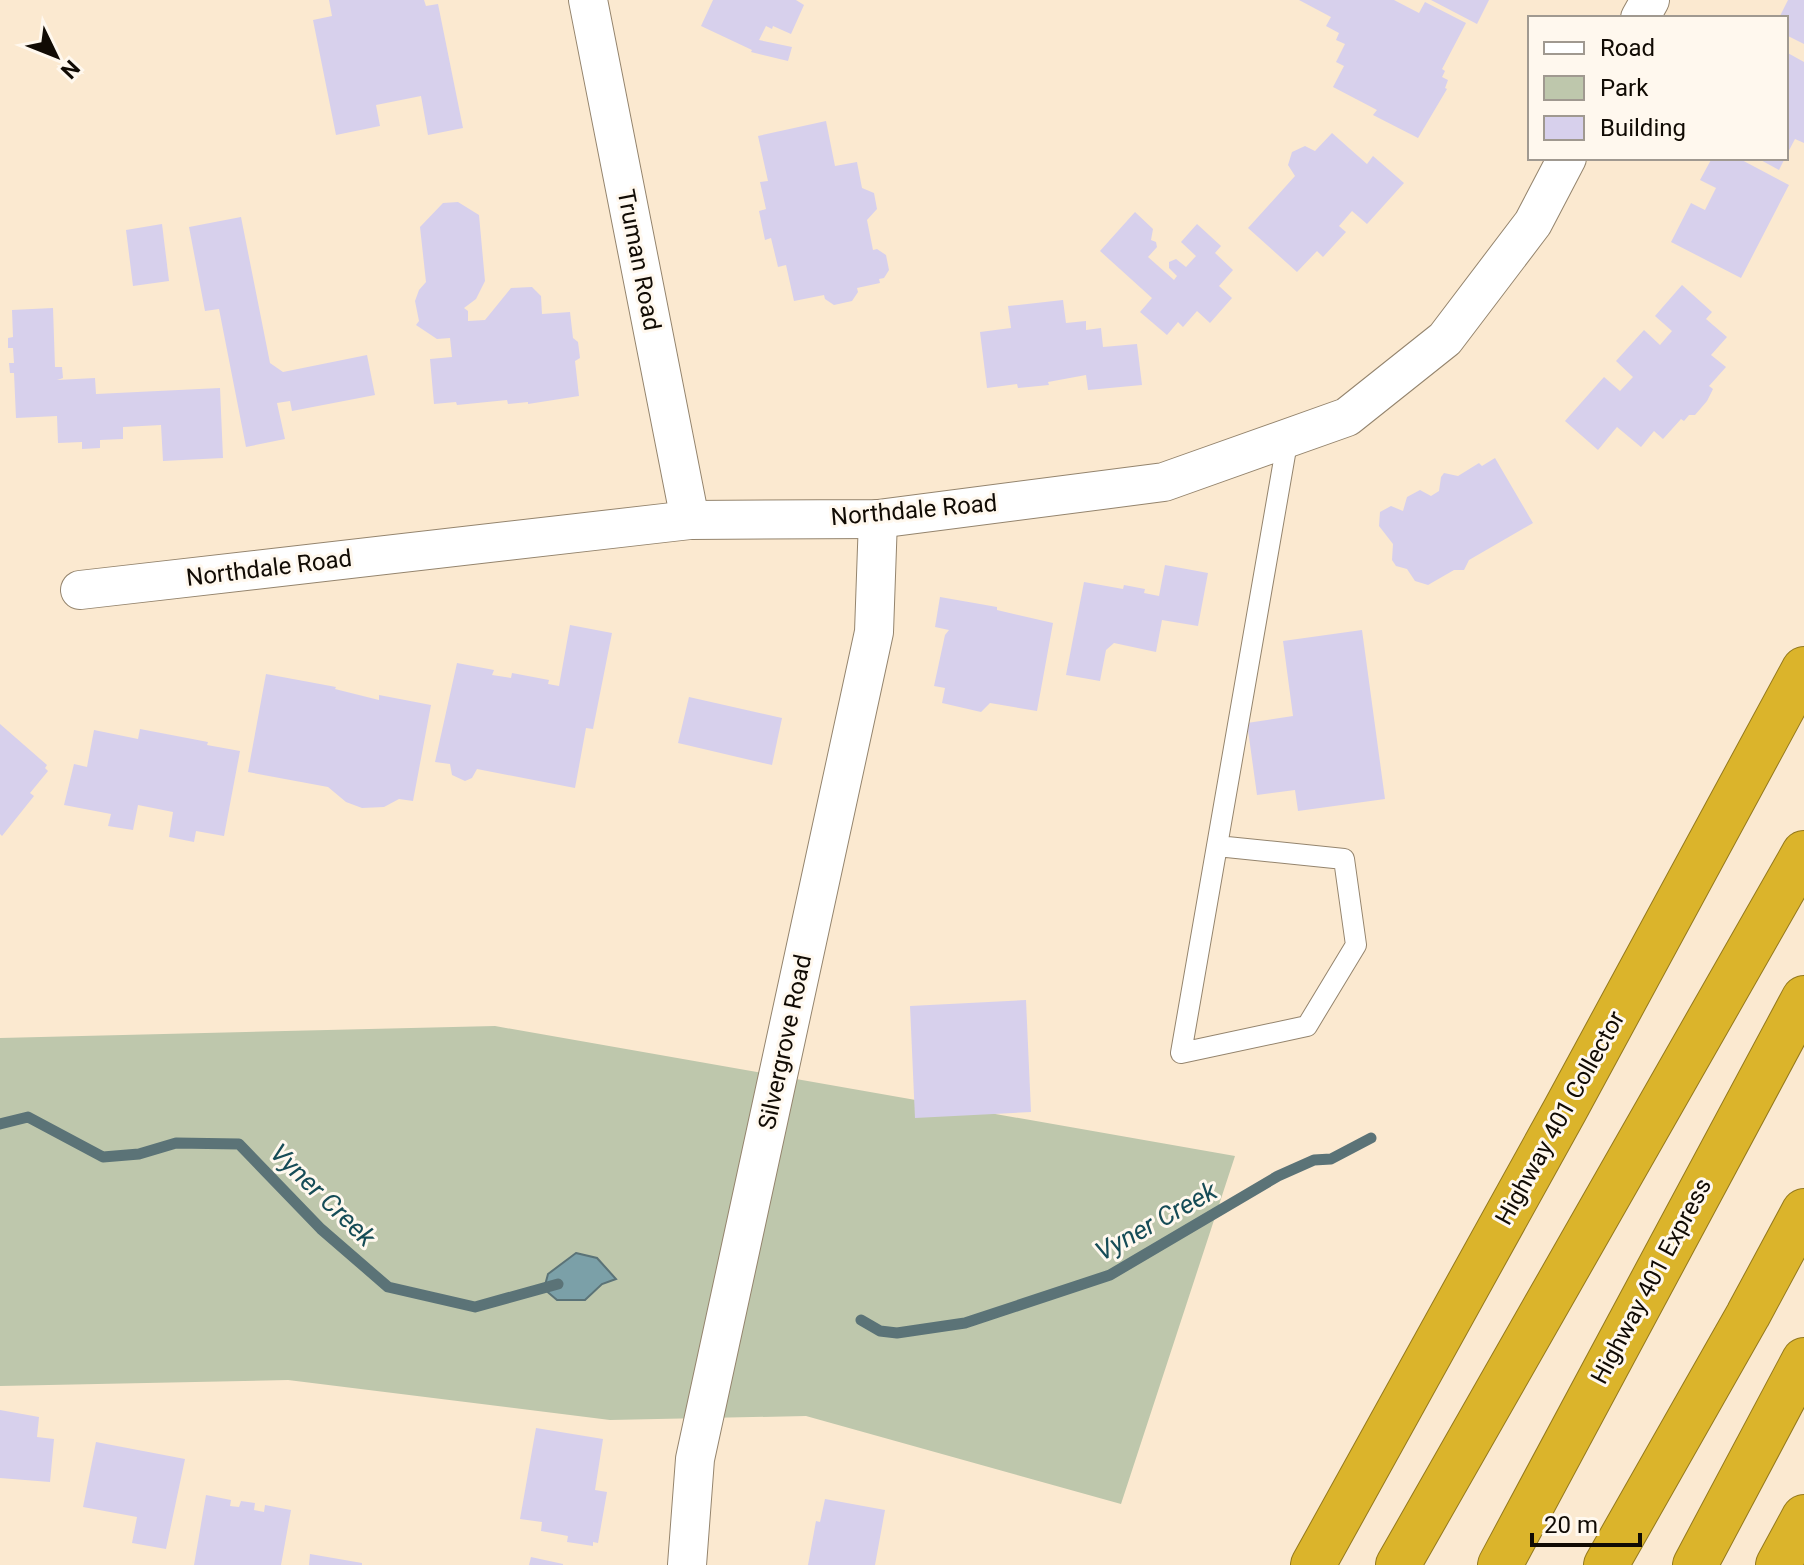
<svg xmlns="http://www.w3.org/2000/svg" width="1804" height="1565" font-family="Roboto,sans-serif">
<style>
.green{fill:#bec7ac}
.water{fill:#7ba0a8;stroke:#5b7377;stroke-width:2}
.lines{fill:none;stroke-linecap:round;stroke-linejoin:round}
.stream{stroke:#5b7377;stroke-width:11}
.building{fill:#d7d0ec}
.lane-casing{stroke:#94846d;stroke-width:22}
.street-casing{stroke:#94846d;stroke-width:40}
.highway-casing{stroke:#94791d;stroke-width:46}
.lane{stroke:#fff;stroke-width:20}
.street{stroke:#fff;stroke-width:38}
.highway{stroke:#dbb42b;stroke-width:44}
.labels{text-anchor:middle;stroke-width:6;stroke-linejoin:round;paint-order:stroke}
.street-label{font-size:24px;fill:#110b04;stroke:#fff8ee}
.water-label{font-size:26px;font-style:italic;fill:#164c57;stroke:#fff8ee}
</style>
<rect width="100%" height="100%" fill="#fbe9d0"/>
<path class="green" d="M495,1026L1235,1156L1121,1504L806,1416L610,1420L288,1380L0,1386V1038Z"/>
<path class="water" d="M576,1253L597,1258L616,1279L602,1284L585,1300H557L544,1289L548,1274Z"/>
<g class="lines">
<g class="stream">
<path d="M0,1124L28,1117L103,1157L139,1154L176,1143L239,1144L321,1229L388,1287L475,1307L558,1284"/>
<path d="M861,1320L880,1331L897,1333L965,1323L1110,1275L1278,1176L1314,1160L1331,1159L1371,1138"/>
</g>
</g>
<g class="building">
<path d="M329,0H424L426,6L438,4L463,128L428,135L421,96L376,105L380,126L336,135L313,20L332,16Z"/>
<path d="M713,0H796L804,5L791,34L773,26L772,29L766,26L759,40L792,47L788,61L751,52L752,50L701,26Z"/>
<path d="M1299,0H1394L1419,13L1425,2L1466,23L1442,69L1445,71L1442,77L1448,80L1445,88L1447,89L1418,138L1373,115L1377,110L1333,87L1344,66L1336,62L1345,44L1336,40L1339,33L1326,26L1331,17Z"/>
<path d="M1431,0H1489L1477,24Z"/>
<path d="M1788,0H1804V44L1786,35V18H1779Z"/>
<path d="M1786,52L1804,62V143L1795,139L1786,156Z"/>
<path d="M826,121L835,166L857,162L862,188L874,193L877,209L867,220L873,250L877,249L886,255L889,270L884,278L879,279L880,283L857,288L858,292L852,301L834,305L825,299L824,295L794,301L786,265L778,267L771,238L765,240L759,211L766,209L760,182L768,181L758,136Z"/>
<path d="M1332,133L1367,164L1373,156L1404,183L1367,224L1352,211L1339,226L1346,232L1323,257L1317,251L1297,272L1248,228L1295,176L1288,165L1292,152L1305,146L1315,151Z"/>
<path d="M1712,158H1738L1789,185L1741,278L1671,242L1691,203L1705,210L1716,188L1700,180Z"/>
<path d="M1757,158H1785L1779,170Z"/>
<path d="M458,202L479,215L485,281L476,299L464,308L468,311V321L485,320L511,288L532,287L541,296L542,314L570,312L573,338L578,342L580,358L575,361L579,396L528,404V402L508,404L507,400L457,405L456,402L434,404L430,359L452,357L450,338L437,339L416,325L419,321L415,301L419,290L426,282L420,227L443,203Z"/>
<path d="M1135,212L1153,229L1151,240L1156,242L1157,247L1148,257L1174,280L1177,276L1169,268V262L1176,259L1186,267L1196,256L1181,242L1197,224L1221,246L1215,253L1233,270L1219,286L1232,298L1210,323L1197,311L1183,327L1178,322L1167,335L1140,312L1152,298L1100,251Z"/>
<path d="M241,217L270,363L283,372L367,355L375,395L292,411L290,401L277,403L285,439L246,447L219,309L205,311L189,227Z"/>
<path d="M162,224L169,281L133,286L126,230Z"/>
<path d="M1682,285L1712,312L1706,319L1727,337L1711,355L1726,367L1709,386L1713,389L1707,401L1695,415H1689L1684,421L1681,419L1663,439L1654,431L1641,447L1617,427L1598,450L1565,421L1604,377L1620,391L1633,377L1616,361L1644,330L1660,345L1672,331L1655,316Z"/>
<path d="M1063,300L1066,323L1086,321V330L1101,328L1103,347L1137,344L1142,385L1088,390L1086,375L1048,382L1049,385L1018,388L1017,384L987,388L980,332L1011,328L1008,306Z"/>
<path d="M53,308L55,367H62L63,378L57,380L95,378L96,394L220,388L223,458L163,461L161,425L123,427V439L100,440V448L82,449V442L58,443L57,416L16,418L14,373H10L9,363H14L13,348H8V338L13,337L12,310Z"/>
<path d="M1495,458L1533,523L1469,560L1464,570H1454L1428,585L1415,581L1407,569L1396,566L1392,560L1393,544L1379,526L1380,512L1391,506L1403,511L1407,497L1420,490L1431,496L1439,491L1441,477L1444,473L1458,476L1479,463L1482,466Z"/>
<path d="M1165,565L1208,573L1198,626L1162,620L1156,652L1114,643L1106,650L1100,681L1066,675L1084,582L1123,589L1124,585L1145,589L1144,593L1159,596Z"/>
<path d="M940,597L997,607V610L1053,623L1037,711L990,703L981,712L942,703L945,688L934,686L945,635L949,630L935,627Z"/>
<path d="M570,625L612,633L593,729L586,728L575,788L477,769L472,778L465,781L452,775L450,764L435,762L457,663L494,670L492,675L511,678L512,673L549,680L548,684L559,686Z"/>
<path d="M1362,630L1385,799L1298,811L1295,790L1257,795L1247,723L1293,716L1283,641Z"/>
<path d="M266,674L336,687L335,689L379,700V695L431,705L413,801L399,799L384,807L362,808L346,802L328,787L248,772Z"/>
<path d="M689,697L782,718L772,765L678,743Z"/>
<path d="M0,724L47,765L45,768L48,771L30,793L34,796L2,836L0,834Z"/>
<path d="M140,729L208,742L207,745L240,751L224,836L196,831L194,842L169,837L173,812L138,805L133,830L108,826L111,814L64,805L74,764L87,767L94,730L138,739Z"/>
<path d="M1026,1000L1031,1112L915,1118L910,1006Z"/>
<path d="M0,1410L39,1417L37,1437L54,1439L50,1482L0,1478Z"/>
<path d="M536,1428L603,1439L595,1490L607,1492L598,1543L593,1542V1546L567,1542L568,1536L541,1531L542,1522L520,1519Z"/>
<path d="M96,1442L185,1459L166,1549L132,1543L137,1517L83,1507Z"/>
<path d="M206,1495L231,1500L230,1506L239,1507L241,1501L255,1503L254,1510L264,1512L265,1505L291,1510L281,1565H194Z"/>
<path d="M825,1499L885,1510L875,1565H808L816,1521L820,1522Z"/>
<path d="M310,1554L362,1563V1565H309Z"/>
<path d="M531,1557L563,1564V1565H529Z"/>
</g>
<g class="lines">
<defs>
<path id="lane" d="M1217,846L1344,859L1356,945L1307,1026L1181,1053L1288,437"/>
<g id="street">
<path d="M588,0L690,520"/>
<path d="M1640,18L1650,0"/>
<path d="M80,590L690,520L878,519L1164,482L1347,417L1445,339L1533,223L1567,158"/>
<path d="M687,1565L695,1459L874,632L878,519"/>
</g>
<g id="highway">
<path d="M1313,1565L1565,1110L1804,669"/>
<path d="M1398,1565L1804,853"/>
<path d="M1500,1565L1804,998"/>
<path d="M1606,1565L1748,1315L1804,1211"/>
<path d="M1695,1565L1804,1360"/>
<path d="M1778,1565L1804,1517"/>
</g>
</defs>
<use href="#lane" class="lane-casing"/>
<use href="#street" class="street-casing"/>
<use href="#highway" class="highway-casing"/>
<use href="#lane" class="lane"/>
<use href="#street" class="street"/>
<use href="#highway" class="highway"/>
</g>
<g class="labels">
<g class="street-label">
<text transform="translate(639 260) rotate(79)" y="8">Truman Road</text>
<text transform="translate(914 510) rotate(-5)" y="8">Northdale Road</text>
<text transform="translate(269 568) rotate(-7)" y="8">Northdale Road</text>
<text transform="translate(785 1042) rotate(-78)" y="8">Silvergrove Road</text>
<text transform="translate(1560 1118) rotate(-61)" y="8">Highway 401 Collector</text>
<text transform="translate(1651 1281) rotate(-62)" y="8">Highway 401 Express</text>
</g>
<g class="water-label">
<text transform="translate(323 1195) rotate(44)" y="9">Vyner Creek</text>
<text transform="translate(1156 1221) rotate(-29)" y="9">Vyner Creek</text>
</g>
</g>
<rect x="1528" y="16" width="260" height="144" fill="#fff8ee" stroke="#a09990" stroke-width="2"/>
<rect x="1544" y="42" width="40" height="12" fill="#ffffff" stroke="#a09990" stroke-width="2"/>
<text x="1600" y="56" font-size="24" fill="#110b04">Road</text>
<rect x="1544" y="76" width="40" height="24" fill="#bec7ac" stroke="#a09990" stroke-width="2"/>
<text x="1600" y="96" font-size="24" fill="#110b04">Park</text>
<rect x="1544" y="116" width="40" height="24" fill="#d7d0ec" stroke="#a09990" stroke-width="2"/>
<text x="1600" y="136" font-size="24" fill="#110b04">Building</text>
<g transform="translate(56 56) rotate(133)" stroke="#fff8ee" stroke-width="6" paint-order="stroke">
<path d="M0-6L14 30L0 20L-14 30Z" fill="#110b04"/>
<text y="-12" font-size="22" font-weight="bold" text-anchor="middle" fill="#110b04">N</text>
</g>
<path d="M1532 1533v12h108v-12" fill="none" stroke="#110b04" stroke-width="4"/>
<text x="1544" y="1533" font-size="24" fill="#110b04" stroke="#fff8ee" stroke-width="6" paint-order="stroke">20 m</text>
</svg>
